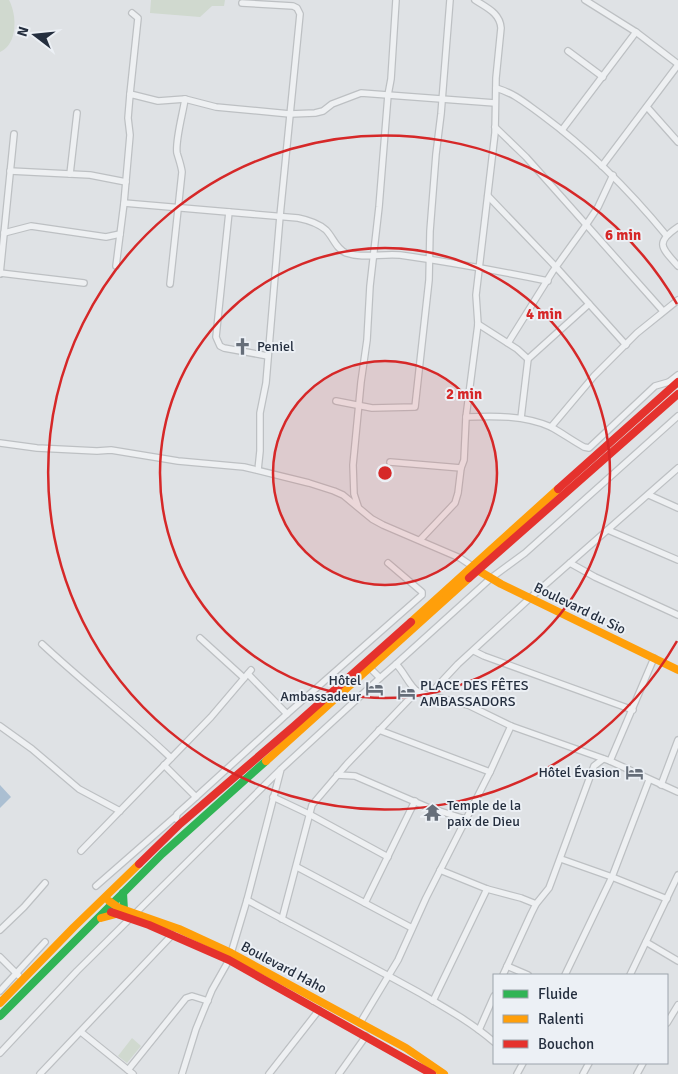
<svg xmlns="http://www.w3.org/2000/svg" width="678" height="1074" font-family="Signika,sans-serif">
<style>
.green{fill:#d0d9cf}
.water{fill:#abbfd2}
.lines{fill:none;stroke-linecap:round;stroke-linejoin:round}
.street-casing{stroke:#bdc0c3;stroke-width:8}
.street{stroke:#eef0f2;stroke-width:5.5}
.fast{stroke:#30b455;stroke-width:8}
.slow{stroke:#ff9f0a;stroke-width:8}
.jam{stroke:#e5322d;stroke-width:8}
.ring{fill:none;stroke:#d62828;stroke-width:2.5}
.labels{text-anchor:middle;stroke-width:4;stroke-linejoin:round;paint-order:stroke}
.poi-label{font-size:14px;fill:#252f3f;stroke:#ecf0f5;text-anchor:start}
.street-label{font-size:14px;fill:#252f3f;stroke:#ecf0f5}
.centre{fill:#d62828;stroke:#ecf0f5;stroke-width:2.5}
.ring-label{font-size:15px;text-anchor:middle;font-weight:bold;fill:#d62828;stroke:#ecf0f5;stroke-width:4;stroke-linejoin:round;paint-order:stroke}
</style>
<rect width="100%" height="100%" fill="#dfe2e5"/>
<g class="green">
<path d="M0,0H9C17,15 18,44 0,52Z"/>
<path d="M151,0H225L224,6H212L200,17L150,13Z"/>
<path d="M132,1038L141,1046L127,1063L118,1056Z"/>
</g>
<path class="water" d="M0,785L11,797L0,808Z"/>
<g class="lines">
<defs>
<g id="street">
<path d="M585,0L636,32L678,64"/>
<path d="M242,3L293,6L297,8L300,14L280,216L266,383L260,413V451L258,470"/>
<path d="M568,51L603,77"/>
<path d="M496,88C516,94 525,103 542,115C588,149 629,190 666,235"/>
<path d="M130,94L138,18L132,13"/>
<path d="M647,107L678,142"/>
<path d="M495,127L526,157L663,311"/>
<path d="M562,130L636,32"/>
<path d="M602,166L678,65"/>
<path d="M10,171L90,175L126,182"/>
<path d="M70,174L77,113"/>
<path d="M488,196L556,267L626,345"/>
<path d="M124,203L298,218C308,220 318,223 326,230C333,237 336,249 346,253C363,259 383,253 400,255C449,262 499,271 548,281"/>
<path d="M229,212L216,337L220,346L224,348L268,356"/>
<path d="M678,227C654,243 662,248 678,266"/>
<path d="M4,233L31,226L106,237L120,234"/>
<path d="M116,266L124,203L130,135L128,118L130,94L158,101L185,99L216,107L290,114L315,113L323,111L332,104L361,93L495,103"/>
<path d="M0,273L84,283"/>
<path d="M0,274L14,134"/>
<path d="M170,284L182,172C181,165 179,160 177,153C175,141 183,113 185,99"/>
<path d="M478,324L517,349L528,359"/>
<path d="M508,343L553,271L586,225L598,207L613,175"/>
<path d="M669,382L678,375"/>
<path d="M336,401L372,408L415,407L429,280L430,231L436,154L441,114L450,0"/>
<path d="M466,417C494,416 524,415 551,427C562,433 573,441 584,447L589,448L655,386L669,382L676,384"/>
<path d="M521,418L528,359L589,304"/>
<path d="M551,427L594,376L637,333L678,300"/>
<path d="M0,443L37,448L97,451L111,450L178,461L244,467L309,483L334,491L343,495L372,519L383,525L460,558L472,566"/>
<path d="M390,462L461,468"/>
<path d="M649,495L678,508"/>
<path d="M358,506L354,494L353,465L361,382L367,340L370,286L379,207L388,95L391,79L396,0"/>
<path d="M608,530L678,560"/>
<path d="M420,540L455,503L458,493L461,468L464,460L466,417L478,324L476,295L495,133L496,78L501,28C500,13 487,8 475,0"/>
<path d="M570,563L595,577L678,615"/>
<path d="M200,638L244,678"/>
<path d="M42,644C84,683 129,718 171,758"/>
<path d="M474,651L484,656L633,710"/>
<path d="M396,664L491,578L525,553L678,416"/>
<path d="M371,669L380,678L396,664C405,673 409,686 419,693L468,705L511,726L610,761L678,792"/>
<path d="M429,695L458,664L530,598L678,468"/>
<path d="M287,714L422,595V592L388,563"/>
<path d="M0,726L32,749L79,789L120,811"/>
<path d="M379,730L490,772"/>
<path d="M610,761L654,658"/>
<path d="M164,765L196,797L177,814L176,819"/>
<path d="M337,775L355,776L427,807L465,819"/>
<path d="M661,785L678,740"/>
<path d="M196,797L287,714L248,674"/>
<path d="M273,797L309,814L388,857"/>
<path d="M81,851L211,717L251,670"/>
<path d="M561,859L612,877L649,780"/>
<path d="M297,867L412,928"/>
<path d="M440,870L487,889L521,898L536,904"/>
<path d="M96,886L176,816"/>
<path d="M247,900C304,931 362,961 418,992C444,1007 471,1022 494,1042"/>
<path d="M365,903L415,801"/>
<path d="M282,919L312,805L347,764L417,691"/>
<path d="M0,930L24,907L45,883"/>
<path d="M646,942L678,961"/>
<path d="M0,957L19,976"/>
<path d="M507,966L528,975"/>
<path d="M503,975L531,914L536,904L549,888L552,880L591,774L594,766L603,759"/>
<path d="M565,975L612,877L667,899"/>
<path d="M630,975L678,875"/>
<path d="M0,991L45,942"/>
<path d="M433,1001L487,889"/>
<path d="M360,1023L398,960L426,898L490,772L511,726"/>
<path d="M667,1023L678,1005"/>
<path d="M479,1030L494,996"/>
<path d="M81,1032L133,1074"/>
<path d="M0,1053L77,971L280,770"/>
<path d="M128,1070L186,998L192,996L208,1001"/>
<path d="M40,1074L172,935"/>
<path d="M182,1074L196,1029L212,990L229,960L247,900L281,769L380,678"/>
<path d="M269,1074L319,1010"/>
<path d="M339,1074L366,1036"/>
<path d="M517,1074L523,1063"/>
<path d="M583,1074L589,1063"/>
<path d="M637,1074L643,1063"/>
</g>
</defs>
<use href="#street" class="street-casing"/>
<use href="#street" class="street"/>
<g class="fast">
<path d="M123,893L124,910"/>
<path d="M0,1016L162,854L266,761"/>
</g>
<g class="slow">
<path d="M474,568L501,584L678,670"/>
<path d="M411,622L558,489"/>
<path d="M266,761L469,578"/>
<path d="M109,901L119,908L179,929L231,953L406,1048L444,1074"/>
<path d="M101,918L116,914"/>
<path d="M0,1003L74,927L139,864"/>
</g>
<g class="jam">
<path d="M558,489L678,382"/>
<path d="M469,578L678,394"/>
<path d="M139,864L180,824L294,726L411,622"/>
<path d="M111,912L149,925L229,960L432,1074"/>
</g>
</g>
<circle cx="385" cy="473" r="112" fill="#d62828" fill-opacity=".12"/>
<g class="ring">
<circle cx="385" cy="473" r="112"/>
<circle cx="385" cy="473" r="225"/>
<path d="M677 641A337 337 0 1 1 677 304"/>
</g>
<defs>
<symbol id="church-bare" viewBox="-9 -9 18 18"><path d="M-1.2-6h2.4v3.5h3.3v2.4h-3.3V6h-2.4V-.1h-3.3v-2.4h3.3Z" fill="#666e79" stroke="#ecf0f5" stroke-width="2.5" paint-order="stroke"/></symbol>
<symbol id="hotel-bare" viewBox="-9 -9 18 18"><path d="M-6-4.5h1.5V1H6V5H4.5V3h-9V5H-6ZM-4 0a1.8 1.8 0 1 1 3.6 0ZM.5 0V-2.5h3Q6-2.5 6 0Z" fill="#666e79" stroke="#ecf0f5" stroke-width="2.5" paint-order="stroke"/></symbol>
<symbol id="temple-bare" viewBox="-9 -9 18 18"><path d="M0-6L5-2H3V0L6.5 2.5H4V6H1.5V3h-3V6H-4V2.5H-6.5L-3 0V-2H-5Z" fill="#666e79" stroke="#ecf0f5" stroke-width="2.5" paint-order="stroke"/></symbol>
</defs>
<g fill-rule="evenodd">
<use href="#church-bare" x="230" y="334" width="25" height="25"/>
<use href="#hotel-bare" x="362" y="676" width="25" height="25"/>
<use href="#hotel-bare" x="394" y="680" width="25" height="25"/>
<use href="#hotel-bare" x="622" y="760" width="25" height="25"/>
<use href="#temple-bare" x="420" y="800" width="25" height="25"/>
</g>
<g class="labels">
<g class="poi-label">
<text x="257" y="351">Peniel</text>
<text x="361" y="685" text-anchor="end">Hôtel<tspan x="361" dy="16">Ambassadeur</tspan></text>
<text x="420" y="690">PLACE DES FÊTES<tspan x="420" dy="16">AMBASSADORS</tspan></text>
<text x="620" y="777" text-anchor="end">Hôtel Évasion</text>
<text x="447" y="810">Temple de la<tspan x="447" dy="16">paix de Dieu</tspan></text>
</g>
<g class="street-label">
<text transform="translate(580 608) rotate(26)" y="5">Boulevard du Sio</text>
<text transform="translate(284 967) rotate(28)" y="5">Boulevard Haho</text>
</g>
</g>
<circle cx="385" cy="473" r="8" class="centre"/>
<g class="ring-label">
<text x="623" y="240">6 min</text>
<text x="544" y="319">4 min</text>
<text x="464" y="399">2 min</text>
</g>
<rect x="493" y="974" width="175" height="90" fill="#ecf0f5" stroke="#9ca3ac"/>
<rect x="503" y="990" width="25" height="8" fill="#30b455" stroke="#9ca3ac"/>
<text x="538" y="999" font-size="15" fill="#252f3f">Fluide</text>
<rect x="503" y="1015" width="25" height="8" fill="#ff9f0a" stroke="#9ca3ac"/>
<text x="538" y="1024" font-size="15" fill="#252f3f">Ralenti</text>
<rect x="503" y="1040" width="25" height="8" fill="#e5322d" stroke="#9ca3ac"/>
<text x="538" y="1049" font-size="15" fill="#252f3f">Bouchon</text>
<g transform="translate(35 35) rotate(286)" stroke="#ecf0f5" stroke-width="4" paint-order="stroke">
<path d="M0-4L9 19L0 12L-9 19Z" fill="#252f3f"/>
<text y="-8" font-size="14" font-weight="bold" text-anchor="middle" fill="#252f3f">N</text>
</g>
</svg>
